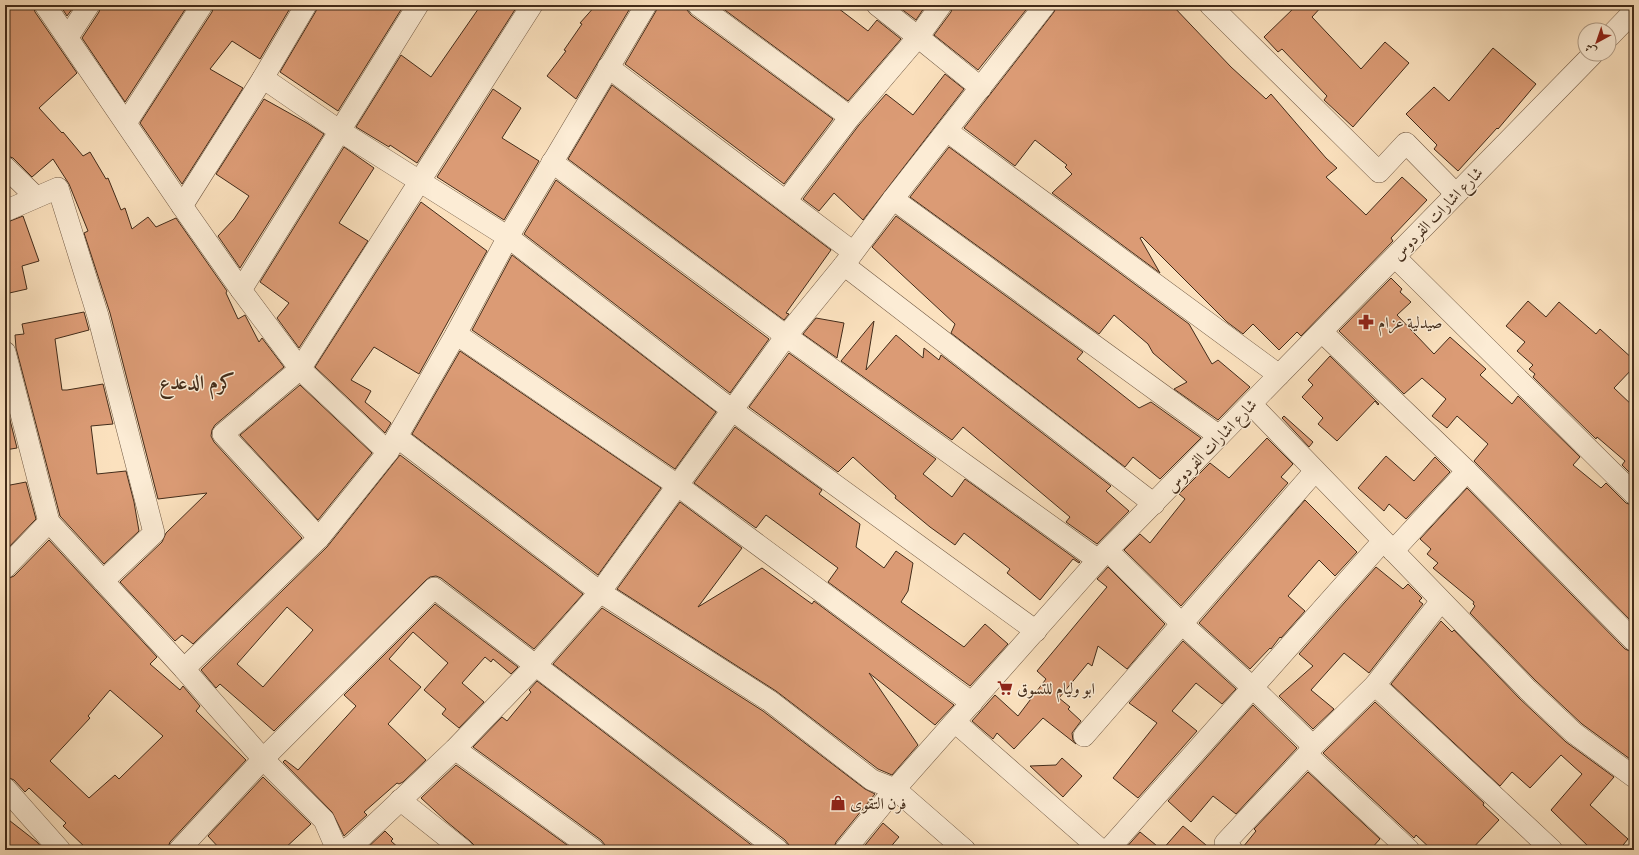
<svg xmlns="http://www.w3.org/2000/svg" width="1639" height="855" font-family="'EB Garamond',Amiri,serif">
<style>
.building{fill:#db9b75;stroke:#432c1a;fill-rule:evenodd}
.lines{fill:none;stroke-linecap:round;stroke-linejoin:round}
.minor-casing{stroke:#715943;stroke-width:22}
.minor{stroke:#fcecd5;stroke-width:21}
.labels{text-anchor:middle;stroke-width:3;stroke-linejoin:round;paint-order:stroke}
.street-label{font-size:16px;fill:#432c1a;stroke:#fcecd5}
.poi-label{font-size:16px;fill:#432c1a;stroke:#fcecd5;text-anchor:start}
.district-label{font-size:20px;font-weight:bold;fill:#432c1a;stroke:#fcecd5}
</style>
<rect width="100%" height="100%" fill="#fbe1be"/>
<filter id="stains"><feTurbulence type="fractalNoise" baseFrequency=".005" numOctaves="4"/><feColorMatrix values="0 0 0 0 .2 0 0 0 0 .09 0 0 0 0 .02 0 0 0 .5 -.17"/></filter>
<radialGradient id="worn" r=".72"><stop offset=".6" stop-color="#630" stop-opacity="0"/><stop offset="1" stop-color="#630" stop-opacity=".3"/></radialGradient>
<g class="building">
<path d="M5,5H33L35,12L77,73L39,108L62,133L63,132L83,156L90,152L106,179L108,178L121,210L125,208L132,229L148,217L156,227L176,218L227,291L226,293L238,319L245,315L259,342L262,338L284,367L215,425L212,430L211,436L214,442L302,538L193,644L182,635L175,641L120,582L162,542L166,533L207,493L158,499L110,313L84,233L88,231L69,184L53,159L32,177L13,158L5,155Z"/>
<path d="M60,5H75L67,16Z"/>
<path d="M101,5H188L125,102L82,38L99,12Z"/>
<path d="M214,5H292L260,59L232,41L210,69L243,88L182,184L140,123L212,12Z"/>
<path d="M318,5H404L338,111L280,72L316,11Z"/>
<path d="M481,5H518L417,163L390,145L389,147L356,127L401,55L431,77Z"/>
<path d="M596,5H632L576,99L547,76L566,51L564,50L582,24L580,23Z"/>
<path d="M658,5H686L687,10L691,15L833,119L784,184L625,64L656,11Z"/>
<path d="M718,5H834L868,31L877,20L901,39L848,101Z"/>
<path d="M896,5H926L916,20Z"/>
<path d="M953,5H1030L978,70L934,35L951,12Z"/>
<path d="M1057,5H1172L1231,67L1266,99L1271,94L1326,158L1337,168L1326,177L1366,215L1402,177L1427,200L1391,238L1393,241L1301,336L1297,332L1279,350L1253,324L1243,334L1227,322L1142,237L1140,238L1160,273L1052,193L1072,174L1065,167L1067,165L1035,140L1015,166L964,128L1054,12Z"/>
<path d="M1297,5H1323L1312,17L1361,69L1385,42L1409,63L1353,127L1324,100L1327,96L1282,49L1278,52L1264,37Z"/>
<path d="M1493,48L1536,84L1498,129L1497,128L1458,171L1434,149L1437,145L1406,114L1434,87L1449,101Z"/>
<path d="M945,74L964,89L863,220L834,193L819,211L803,199L859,125L886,94L913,115Z"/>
<path d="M612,85L831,250L786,313L789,314L784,320L568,159Z"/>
<path d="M493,89L521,108L502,138L539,161L504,220L437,177Z"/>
<path d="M264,99L307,123L324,134L240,268L218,236L234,219L249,196L216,174Z"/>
<path d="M344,147L374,168L339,223L368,241L299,348L277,318L289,303L260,282Z"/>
<path d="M949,147L1189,324L1212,364L1218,360L1250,387L1218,420L1174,389L1187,382L1153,353L1148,344L1114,315L1099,334L910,197Z"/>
<path d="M556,180L769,339L730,393L524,234Z"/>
<path d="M421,202L487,251L419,374L374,347L351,380L371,391L365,402L391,423L385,433L315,367Z"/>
<path d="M23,216L39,261L22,266L27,289L5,294V223Z"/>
<path d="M896,216L1083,352L1077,359L1139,408L1151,402L1201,438L1160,479L1133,457L1125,467L951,333L955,324L872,247Z"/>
<path d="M512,255L716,412L675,469L472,330Z"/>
<path d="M1391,278L1402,289L1400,292L1411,302L1397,315L1434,354L1450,337L1486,369L1480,375L1512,404L1518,396L1580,457L1573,465L1601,488L1606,483L1626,503L1634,506V624L1474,461L1488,444L1457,416L1447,428L1432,416L1446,399L1422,378L1404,394L1339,331Z"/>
<path d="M1528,301L1546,317L1559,302L1596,334L1600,329L1634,360V367L1614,388L1634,407V477L1622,465L1625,461L1597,437L1596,439L1533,377L1535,374L1529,369L1533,365L1517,351L1525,342L1506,326Z"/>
<path d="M84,312L89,330L55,339L62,390H67L103,384L113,424L91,426L97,474L126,471L134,502L139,531L104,564L60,516L16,348L15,335L24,334L22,324Z"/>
<path d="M816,318L844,323L837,358L803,334Z"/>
<path d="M874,321L866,370L896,335L923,358L924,348L939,360L941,355L1111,486L1106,491L1129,511L1097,544L1066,522L1070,517L963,427L952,440L841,361Z"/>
<path d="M460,351L661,488L598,575L412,434Z"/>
<path d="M789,353L936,459L923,474L952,497L965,479L1080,562L1079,563L1073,559L1040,600L1007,573L1010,569L964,533L955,545L930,527L895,498L896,496L853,457L838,472L749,407Z"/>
<path d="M1330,356L1379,404L1378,405L1375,401L1337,441L1318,424L1323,418L1302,397L1313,385L1308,380Z"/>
<path d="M300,385L372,453L318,520L240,435Z"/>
<path d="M5,400L17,448L5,450Z"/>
<path d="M1284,416L1313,442L1309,447L1282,418Z"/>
<path d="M735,427L822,490L819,494L860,524L856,547L884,568L896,551L913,563L908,591L901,602L964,647L985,624L1008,644L970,686L828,582L838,568L766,515L756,528L694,483Z"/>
<path d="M1267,438L1293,464L1281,477L1288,483L1181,606L1124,550L1140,534L1150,543L1185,499L1179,494L1210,463L1229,478Z"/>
<path d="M400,455L583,594L534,649L441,578L436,576L430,577L426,580L274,731L220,684L216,688L201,670L327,547ZM287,607L313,630L263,687L237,664Z"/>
<path d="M1386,456L1414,481L1435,457L1450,472L1406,519L1389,504L1384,511L1358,488Z"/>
<path d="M26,482L36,519L5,551V486Z"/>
<path d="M1467,488L1625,649L1634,653V755L1630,759L1582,724L1536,681L1470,613L1475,606L1473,604L1474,602L1433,568L1438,563L1427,554L1431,549L1420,539Z"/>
<path d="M1305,500L1357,552L1335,576L1319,560L1288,596L1305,611L1281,638L1280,637L1271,649L1270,648L1250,669L1199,623Z"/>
<path d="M680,502L742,548L698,607L762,568L812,604L814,601L954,705L935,725L869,673L918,745L892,775L878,769L776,691L617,589Z"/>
<path d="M49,540L157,657L150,664L180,690L183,686L200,706L196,711L246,760L170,842L167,850H88L63,826L66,823L29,788L25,792L14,780L5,776V580L14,576ZM110,690L163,736L119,779L115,775L89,798L50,761L90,718L88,716Z"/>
<path d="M1108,567L1165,624L1127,669L1098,646L1092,666L1088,663L1059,698L1070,707L1068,709L1081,721L1072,733L1073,740L1076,744L1043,718L1014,749L997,733L993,739L972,721L995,695L1018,716L1046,679L1037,671L1107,587L1097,579Z"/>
<path d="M1376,567L1403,589L1408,584L1422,598L1419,601L1423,604L1369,673L1344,653L1311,690L1334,709L1313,729L1279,696L1313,666L1299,654Z"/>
<path d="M435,604L518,667L511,674L493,659L491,662L485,657L462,683L484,702L459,728L442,714L446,709L424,690L448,663L413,632L389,659L421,687L388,724L426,760L403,782L399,784L397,783L364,812L367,815L344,836L332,812L283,762L285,760L298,770L356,706L344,695Z"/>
<path d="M602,608L763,711L865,789L875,794L836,842L833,850H790L789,845L785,840L553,664Z"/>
<path d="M1441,621L1452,632L1454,630L1519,698L1566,742L1614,777L1590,805L1628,839L1619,850H1592L1551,810L1582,774L1561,755L1530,788L1512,772L1500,786L1391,684Z"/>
<path d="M1183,641L1236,689L1222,704L1196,683L1172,711L1197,731L1138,798L1113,778L1157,723L1129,703Z"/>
<path d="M537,681L758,850H606L605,845L601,840L473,747L502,717L507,721L531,692L529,690Z"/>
<path d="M1375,702L1484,803L1483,805L1499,820L1471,850H1432L1416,835L1414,838L1323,753Z"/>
<path d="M1253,705L1297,748L1236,814L1213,796L1191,822L1168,801Z"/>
<path d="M1062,758L1082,776L1063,797L1030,766L1056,765Z"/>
<path d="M456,765L574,850H475L474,845L470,841L447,822L421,798Z"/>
<path d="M1308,772L1380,839L1370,850H1244L1243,847L1256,831L1254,829Z"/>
<path d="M263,777L311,824L283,850H221L208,836Z"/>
<path d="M5,817L37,842L44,850H5Z"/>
<path d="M883,823L899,837L888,850H861Z"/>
<path d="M1183,826L1212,850H1124L1140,832L1162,850Z"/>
<path d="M385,831L393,839L391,841L401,850H365Z"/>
</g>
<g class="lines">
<defs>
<g id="minor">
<path d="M45,5L182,206L241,290L300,369L388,452"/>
<path d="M698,5L850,117"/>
<path d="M877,5L918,37L981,88"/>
<path d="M1210,5L1379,172L1406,143L1456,194"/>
<path d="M68,37L89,5"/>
<path d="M1609,37L1634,11"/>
<path d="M608,67L853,252"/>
<path d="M263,78L340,131L508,237L732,410L1036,631"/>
<path d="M126,123L202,5"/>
<path d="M947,131L1279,375"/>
<path d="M552,162L786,336L1098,560"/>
<path d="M5,167L36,197"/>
<path d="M893,199L1219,436"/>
<path d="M786,201L850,117L918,37L941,5"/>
<path d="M182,206L263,78L306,5"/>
<path d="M5,211L58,188L98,316L154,533L103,581"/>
<path d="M1395,257L1634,494"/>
<path d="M844,265L1154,504"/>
<path d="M241,290L418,5"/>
<path d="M1322,332L1467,471L1634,641"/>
<path d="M456,334L677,485L972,703"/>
<path d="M5,352L49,522L184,669L263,759L324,820L337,850"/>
<path d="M1251,404L1528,690L1574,733L1634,777"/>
<path d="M397,437L600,592L770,701L872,780L895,789L965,850"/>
<path d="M319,538L223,434L300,369L532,5"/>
<path d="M1108,551L1182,624L1253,688L1313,746"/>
<path d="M1393,551L1467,471"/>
<path d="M5,568L49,522"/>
<path d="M184,669L319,538L388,452L456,334L508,237L646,5"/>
<path d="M1375,685L1552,850"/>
<path d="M955,722L1101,850"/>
<path d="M1084,736L1315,471"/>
<path d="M455,749L594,850"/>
<path d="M1307,755L1409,850"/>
<path d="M5,788L60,850"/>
<path d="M400,800L463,850"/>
<path d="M179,850L263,759L434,588L778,850"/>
<path d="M345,850L354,844L455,749L536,665L600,592L786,336L844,265L893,199L1045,5"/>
<path d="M845,850L895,789L1098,560L1593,54"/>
<path d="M1108,850L1383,541"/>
<path d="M1232,850L1225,843L1307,755L1313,746L1375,685L1441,601"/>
</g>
</defs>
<use href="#minor" class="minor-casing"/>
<use href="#minor" class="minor"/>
</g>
<defs>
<symbol id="pharmacy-bare" viewBox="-9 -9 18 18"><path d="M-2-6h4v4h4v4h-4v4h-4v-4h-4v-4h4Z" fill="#8f2418" stroke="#fcecd5" stroke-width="2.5" paint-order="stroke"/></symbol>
<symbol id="supermarket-bare" viewBox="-9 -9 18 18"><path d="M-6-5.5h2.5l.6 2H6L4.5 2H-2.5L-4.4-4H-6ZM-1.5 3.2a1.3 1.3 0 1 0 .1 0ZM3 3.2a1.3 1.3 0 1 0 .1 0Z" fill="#8f2418" stroke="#fcecd5" stroke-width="2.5" paint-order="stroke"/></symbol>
<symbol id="shop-bare" viewBox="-9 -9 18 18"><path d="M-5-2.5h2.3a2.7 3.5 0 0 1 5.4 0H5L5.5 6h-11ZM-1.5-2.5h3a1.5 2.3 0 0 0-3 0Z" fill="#8f2418" stroke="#fcecd5" stroke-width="2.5" paint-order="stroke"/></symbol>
</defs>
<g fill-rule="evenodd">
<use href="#pharmacy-bare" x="1355" y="311" width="22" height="22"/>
<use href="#supermarket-bare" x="994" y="677" width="22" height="22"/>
<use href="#shop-bare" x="827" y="792" width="22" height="22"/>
</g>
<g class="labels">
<g class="street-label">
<text transform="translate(1437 213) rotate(-46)" y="6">شارع اشارات الفردوس</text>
<text transform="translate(1211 445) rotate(-46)" y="6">شارع اشارات الفردوس</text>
</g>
<g class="poi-label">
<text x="1378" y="328">صيدلية عزام</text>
<text x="1017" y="694">ابو وليام للتسوق</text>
<text x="850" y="809">فرن التقوى</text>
</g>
<g class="district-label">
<text x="197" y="389">كرم الدعدع</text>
</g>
</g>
<rect width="1639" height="855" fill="none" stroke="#fbe1be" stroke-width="20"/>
<rect x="6" y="6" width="1627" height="843" fill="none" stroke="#432c1a" stroke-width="2"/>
<rect x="10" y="10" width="1619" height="835" fill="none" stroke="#432c1a"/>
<g transform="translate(1597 42) rotate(220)"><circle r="19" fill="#fcecd5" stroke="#b29f8a"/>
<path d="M0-3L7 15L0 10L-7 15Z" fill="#8f2418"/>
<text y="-6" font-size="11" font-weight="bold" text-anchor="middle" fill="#432c1a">ش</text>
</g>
<rect width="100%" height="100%" filter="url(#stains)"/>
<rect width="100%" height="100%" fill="url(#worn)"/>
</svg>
